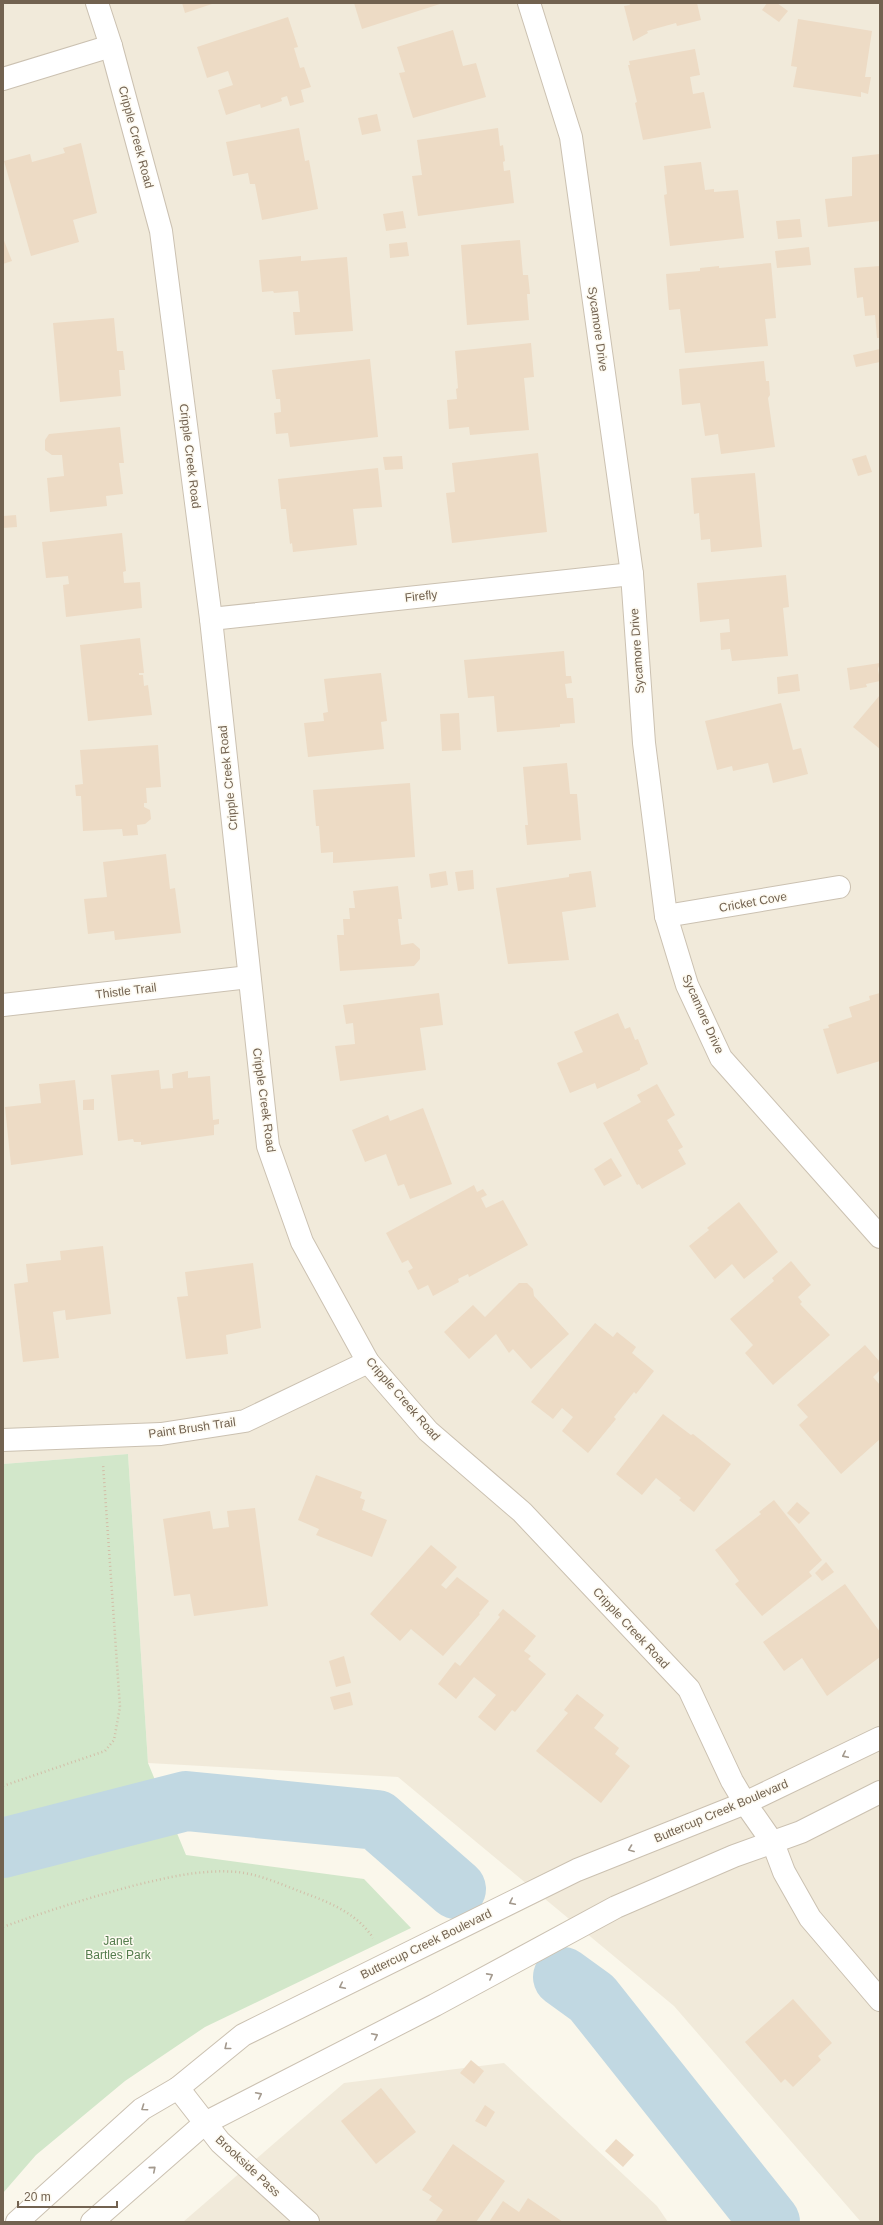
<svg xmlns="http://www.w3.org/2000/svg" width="883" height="2225" font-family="Helvetica,sans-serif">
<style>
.residential{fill:#f1eada}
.green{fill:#d2e7ca}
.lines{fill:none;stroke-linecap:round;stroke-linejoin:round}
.river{stroke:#c1d8e2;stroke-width:60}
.building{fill:#eddbc5}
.minor-casing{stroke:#cbc1b1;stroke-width:24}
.tertiary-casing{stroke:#cbc1b1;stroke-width:24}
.path{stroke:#d2bea8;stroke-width:2.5;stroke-dasharray:1 3;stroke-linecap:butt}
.minor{stroke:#fff;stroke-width:22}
.tertiary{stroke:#fff;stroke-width:22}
.oneway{stroke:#a3998d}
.labels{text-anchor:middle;stroke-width:3;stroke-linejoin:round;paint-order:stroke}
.street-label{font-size:12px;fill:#726250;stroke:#fdfaf1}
.park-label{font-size:12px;fill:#547c4d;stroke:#fdfaf1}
</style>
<rect width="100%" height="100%" fill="#faf7eb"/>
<g class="residential">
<path d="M3,3H880V2222H861L674,2006L398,1777L148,1763L128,1454L3,1464Z"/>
<path d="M504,2063L657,2206L668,2222H183L344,2083Z"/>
</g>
<path class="green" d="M128,1454L148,1763L186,1855L364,1879L411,1928L205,2027L125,2081L36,2155L3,2193V1464Z"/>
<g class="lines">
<g class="river">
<path d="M3,1848L186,1801L377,1820L456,1889"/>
<path d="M563,1977L592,1998L770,2222"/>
</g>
</g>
<g class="building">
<path d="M182,3H215L185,13Z"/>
<path d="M354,3H443L362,29Z"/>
<path d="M629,3H697L701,20L677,26L676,23L647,31L648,33L633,41L624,6L630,5Z"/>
<path d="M767,3H777L788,11L779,22L762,10Z"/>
<path d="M288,17L298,47L294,48L300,68L304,67L311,87L301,90L304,102L290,106L287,96L281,98L282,101L261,108L260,104L226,115L218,90L233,85L228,71L207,78L197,47Z"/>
<path d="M798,19L872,31L865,77H871L868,94L861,92V97L793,87L797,67L791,66Z"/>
<path d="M453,30L463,66L476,63L486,97L413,118L399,73L405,72L397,47Z"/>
<path d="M695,49L700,75L690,77L693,94L704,92L711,128L643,140L635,103L637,102L628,65H630L629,61Z"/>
<path d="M377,114L381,131L362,135L358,118Z"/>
<path d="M299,128L305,161L309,160L318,209L262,220L255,184H250L248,173L233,176L226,142Z"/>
<path d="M498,128L500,146L503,145L505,161L503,162L504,171L510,170L514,203L418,216L412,176L422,175L417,140Z"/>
<path d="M81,143L97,213L73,220L79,242L31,256L4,161L30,154L32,162L65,153L63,148Z"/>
<path d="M880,154V221L828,227L825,199L852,196V157Z"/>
<path d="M701,162L705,190L714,189V192L738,190L744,238L670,246L664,195L667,194L664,166Z"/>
<path d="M403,211L406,228L386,231L383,214Z"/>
<path d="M800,219L802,237L778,239L776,221Z"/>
<path d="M3,238L12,261L3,264Z"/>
<path d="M520,240L523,275H528L530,294H527L529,320L467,325L461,245Z"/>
<path d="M407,242L409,256L390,258L389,244Z"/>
<path d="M809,247L811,265L777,268L775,251Z"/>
<path d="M301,256V261L347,257L353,331L295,335L293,312H300L298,291L274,293L273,291L262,292L259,260Z"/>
<path d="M771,263L776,318L765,319L768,346L685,353L680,309L669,310L666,274L700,271V268L719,266V268Z"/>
<path d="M880,266V338H877L875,315L865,316L863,297L857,298L854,268Z"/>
<path d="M114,318L117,351H123L125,370H119L121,396L60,402L53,323Z"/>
<path d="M531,343L534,377L524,378L529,430L470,435L469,427L449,429L447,400L457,399L456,389L458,388L455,351Z"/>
<path d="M880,349V362L856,367L853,355Z"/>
<path d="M370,359L378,437L290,447L288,433L276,434L274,413L281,412L280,399H276L272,370Z"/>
<path d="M764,361L766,381H769L770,395L768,398L775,447L721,454L718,434L705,436L700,403L682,405L679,369Z"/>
<path d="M120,427L124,463H119L123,494L106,496L107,506L50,512L47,478L64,476L62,455H52L45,450V440L49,434Z"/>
<path d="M538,453L547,532L452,543L446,493L455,492L452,463Z"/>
<path d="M866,455L872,472L858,476L852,459Z"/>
<path d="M402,456L403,469L385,470L383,457Z"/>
<path d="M378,468L382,507L353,509L357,545L293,552L292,543L290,544L286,509H281L278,479Z"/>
<path d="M755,473L762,547L711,552L710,539L701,540L699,513L694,514L691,478Z"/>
<path d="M16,515L17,527L3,528V516Z"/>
<path d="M122,533L126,571L123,572L124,583L140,582L142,608L66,617L63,585L69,584L68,576L46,578L42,542Z"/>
<path d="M786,575L789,607L783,608L788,656L732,661L730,649L721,650L720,633L730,632L729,619L700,622L697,583Z"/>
<path d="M140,638L144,673H139V675H143L144,686L148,685L152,715L88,721L80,645Z"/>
<path d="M564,651L566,676H571L572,683L565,684L567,698H573L575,723L560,724V727L497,732L494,696L468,698L464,660Z"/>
<path d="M880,663L878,669L880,681L866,684L867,687L850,690L847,668Z"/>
<path d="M381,673L387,721L381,722L384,749L308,757L304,723L324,721L323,713L328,712L324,679Z"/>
<path d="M798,674L800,691L778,694L777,677Z"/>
<path d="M880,695V749L853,727Z"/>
<path d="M781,703L793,750L801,748L808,774L773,783L768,763L733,771L732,766L717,770L705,721Z"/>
<path d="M459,713L461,750L442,751L440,714Z"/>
<path d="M158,745L161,787L146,788L147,803H144V807L150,810L151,819L145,824L137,825L138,835L123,836L122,829L83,831L81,796H76L75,785L83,784L80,750Z"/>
<path d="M567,763L570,794H577L581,840L527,845L525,825H528L523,767Z"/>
<path d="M410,783L415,857L333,863V852L321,853L319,826H316L313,790Z"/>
<path d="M166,854L170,889L175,888L181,933L115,940L114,931L88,934L84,899L107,897L103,862Z"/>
<path d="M473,870L474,889L458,891L455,872Z"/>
<path d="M446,871L448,885L431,888L429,874Z"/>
<path d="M591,871L596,907L562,912L569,960L508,964L496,888L569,877V874Z"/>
<path d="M398,886L402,919H398L401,945L413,943L420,949V959L414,966L340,971L337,935H344L343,919H350L349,908H355L353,891Z"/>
<path d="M439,993L443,1025L420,1028L426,1070L340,1081L335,1046L355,1044L353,1023L346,1024L343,1005Z"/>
<path d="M880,993V1061L837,1074L823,1029L829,1028L828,1025L852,1017L849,1007L870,1000L869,996Z"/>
<path d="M618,1013L625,1029L630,1027L635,1040L638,1039L648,1064L640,1068V1070L597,1089L595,1083L570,1093L557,1063L583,1052L574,1032Z"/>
<path d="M159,1070L161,1089L173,1088L172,1074L188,1071V1078L210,1076L213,1120L219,1119V1124L214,1125V1135L141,1145V1142H134L133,1139L118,1141L111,1075Z"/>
<path d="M75,1080L83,1155L11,1165L5,1107L41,1103L39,1084Z"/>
<path d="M657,1084L675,1115L667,1120L683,1147L678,1150L686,1164L642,1189L639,1184L637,1185L603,1123L641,1102L637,1095Z"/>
<path d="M94,1099V1110H83V1100Z"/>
<path d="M423,1108L452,1184L410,1199L404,1184L398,1186L386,1154L365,1162L352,1130L388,1115L390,1121Z"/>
<path d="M611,1158L622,1176L604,1186L594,1169Z"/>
<path d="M474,1185L477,1192L483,1189L487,1195L481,1198L486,1208L503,1200L528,1245L469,1277L468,1274L458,1279L459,1282L433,1296L428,1285L418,1290L408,1271L413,1268L408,1260L402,1263L386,1233Z"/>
<path d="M739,1202L778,1252L744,1279L732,1264L715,1279L689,1246L709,1230L707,1228Z"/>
<path d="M103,1246L111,1314L66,1320L65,1310L53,1312L59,1358L23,1362L14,1284L28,1282L26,1264L61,1260L60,1251Z"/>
<path d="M791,1261L811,1285L798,1297L802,1302L800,1304L830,1335L773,1385L745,1353L753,1345L730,1319L774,1281L772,1278Z"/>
<path d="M253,1263L261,1328L226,1335L228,1354L186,1359L177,1297L188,1296L185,1272Z"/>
<path d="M519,1283H527L533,1289L534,1296L569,1334L531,1369L513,1349L509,1353L496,1334L469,1359L444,1332L473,1305L485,1317Z"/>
<path d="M595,1323L613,1337L617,1332L636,1347L632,1353L654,1371L636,1394L634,1392L614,1417L616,1419L588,1453L562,1431L573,1417L562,1408L553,1419L531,1402Z"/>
<path d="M865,1345L880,1362V1370L873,1377L880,1385V1439L841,1474L799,1425L808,1417L797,1405Z"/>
<path d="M663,1414L691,1435L693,1434L731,1464L694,1512L679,1500L681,1498L656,1478L642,1495L616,1474Z"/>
<path d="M316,1475L362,1492L360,1498L365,1500L362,1510L387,1520L372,1557L316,1535L319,1529L298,1520Z"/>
<path d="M774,1500L822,1560L809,1572L812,1576L762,1616L735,1584L739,1581L715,1550L761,1514L759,1512Z"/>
<path d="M797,1502L810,1513L799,1524L787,1513Z"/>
<path d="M255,1508L268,1606L194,1616L190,1594L174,1596L163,1519L210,1511L213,1529L229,1527L227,1511Z"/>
<path d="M431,1545L457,1567L441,1585L446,1589L457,1577L489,1601L479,1613L480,1614L443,1656L411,1629L400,1641L370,1614Z"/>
<path d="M826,1562L834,1572L822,1581L815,1573Z"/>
<path d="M845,1584L880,1632V1657L827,1696L802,1658L784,1671L763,1642Z"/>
<path d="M503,1609L536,1636L524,1651L531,1656L528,1659L546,1674L515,1712L512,1710L495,1731L478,1717L496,1695L474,1677L456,1699L438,1684L455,1662L460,1666L500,1617L498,1615Z"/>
<path d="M344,1656L351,1683L336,1687L329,1661Z"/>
<path d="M350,1692L353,1705L334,1710L330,1697Z"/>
<path d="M577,1694L604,1715L594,1728L619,1748L615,1754L630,1766L601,1803L536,1751L568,1713L564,1710Z"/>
<path d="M793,1999L832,2043L818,2056L821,2060L793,2087L785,2079L781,2083L745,2042Z"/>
<path d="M471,2060L484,2071L474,2084L460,2073Z"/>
<path d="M381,2088L416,2132L376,2164L341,2121Z"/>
<path d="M485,2105L495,2112L486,2127L475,2121Z"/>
<path d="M616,2139L634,2155L623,2167L605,2151Z"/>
<path d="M453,2144L505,2181L476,2222H435L443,2210L429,2200L432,2196L422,2190Z"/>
<path d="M528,2198L563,2222H489L503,2201L519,2212Z"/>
</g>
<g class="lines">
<defs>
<g id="minor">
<path d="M97,3L111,46L161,231L211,619L268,1146L302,1242L368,1362L428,1431L522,1512L689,1689L732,1781L745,1803L773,1843L784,1872L810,1918L880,2000"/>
<path d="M529,3L571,137L632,574L644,743L666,916L687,985L721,1058L880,1237"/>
<path d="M3,79L111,46"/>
<path d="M211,619L632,574"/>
<path d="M666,916L839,887"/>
<path d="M3,1005L249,977"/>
<path d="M3,1440L161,1434L245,1421L368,1362"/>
<path d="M178,2088L220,2142L308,2222"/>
</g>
<g id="tertiary">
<path d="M17,2222L142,2109L178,2088L243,2035L577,1870L745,1803L880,1738"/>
<path d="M92,2222L205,2123L435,2005L616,1907L734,1856L801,1832L880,1792"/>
</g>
</defs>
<use href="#minor" class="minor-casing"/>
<use href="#tertiary" class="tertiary-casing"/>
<g class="path">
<path d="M3,1786L105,1751L114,1740L120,1707L103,1464"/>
<path d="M3,1927C47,1911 91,1897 136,1885C170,1877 202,1869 237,1872C259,1874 283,1885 304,1893C329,1902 358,1914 373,1938"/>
</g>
<use href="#minor" class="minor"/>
<use href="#tertiary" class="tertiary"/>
</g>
<defs><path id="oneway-chevron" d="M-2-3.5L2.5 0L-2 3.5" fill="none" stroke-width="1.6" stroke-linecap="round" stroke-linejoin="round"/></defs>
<g class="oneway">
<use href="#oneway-chevron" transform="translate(845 1755) rotate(154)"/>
<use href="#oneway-chevron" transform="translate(631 1849) rotate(159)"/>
<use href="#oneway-chevron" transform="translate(512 1902) rotate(154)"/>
<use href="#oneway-chevron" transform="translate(490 1976) rotate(-28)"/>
<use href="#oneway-chevron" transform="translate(342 1986) rotate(154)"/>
<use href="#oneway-chevron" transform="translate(375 2036) rotate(-27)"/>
<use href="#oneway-chevron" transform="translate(227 2047) rotate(141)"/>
<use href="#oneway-chevron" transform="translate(259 2095) rotate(-27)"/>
<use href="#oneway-chevron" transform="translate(144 2108) rotate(145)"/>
<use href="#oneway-chevron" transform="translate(153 2169) rotate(-41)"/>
</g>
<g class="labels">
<g class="street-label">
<text transform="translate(136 137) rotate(75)" y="4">Cripple Creek Road</text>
<text transform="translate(598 329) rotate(82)" y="4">Sycamore Drive</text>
<text transform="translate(190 456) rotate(83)" y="4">Cripple Creek Road</text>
<text transform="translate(421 596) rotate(-6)" y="4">Firefly</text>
<text transform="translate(637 651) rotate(-94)" y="4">Sycamore Drive</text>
<text transform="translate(228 778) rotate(-96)" y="4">Cripple Creek Road</text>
<text transform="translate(753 902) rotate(-10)" y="4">Cricket Cove</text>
<text transform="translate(126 991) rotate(-7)" y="4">Thistle Trail</text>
<text transform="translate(703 1014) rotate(66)" y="4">Sycamore Drive</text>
<text transform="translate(264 1100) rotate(82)" y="4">Cripple Creek Road</text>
<text transform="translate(403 1399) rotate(49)" y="4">Cripple Creek Road</text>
<text transform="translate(192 1428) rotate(-8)" y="4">Paint Brush Trail</text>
<text transform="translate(631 1628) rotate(47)" y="4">Cripple Creek Road</text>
<text transform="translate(721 1811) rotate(-23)" y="4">Buttercup Creek Boulevard</text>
<text transform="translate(426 1944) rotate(-26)" y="4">Buttercup Creek Boulevard</text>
<text transform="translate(248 2166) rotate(43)" y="4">Brookside Pass</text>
</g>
<g class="park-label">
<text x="118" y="1945">Janet<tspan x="118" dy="14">Bartles Park</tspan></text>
</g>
</g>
<rect width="883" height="2225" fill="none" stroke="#726250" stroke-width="8"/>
<path d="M18 2201v6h99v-6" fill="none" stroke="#726250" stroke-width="2"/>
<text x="24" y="2201" font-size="12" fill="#726250" stroke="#fdfaf1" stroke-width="3" paint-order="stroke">20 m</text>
</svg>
